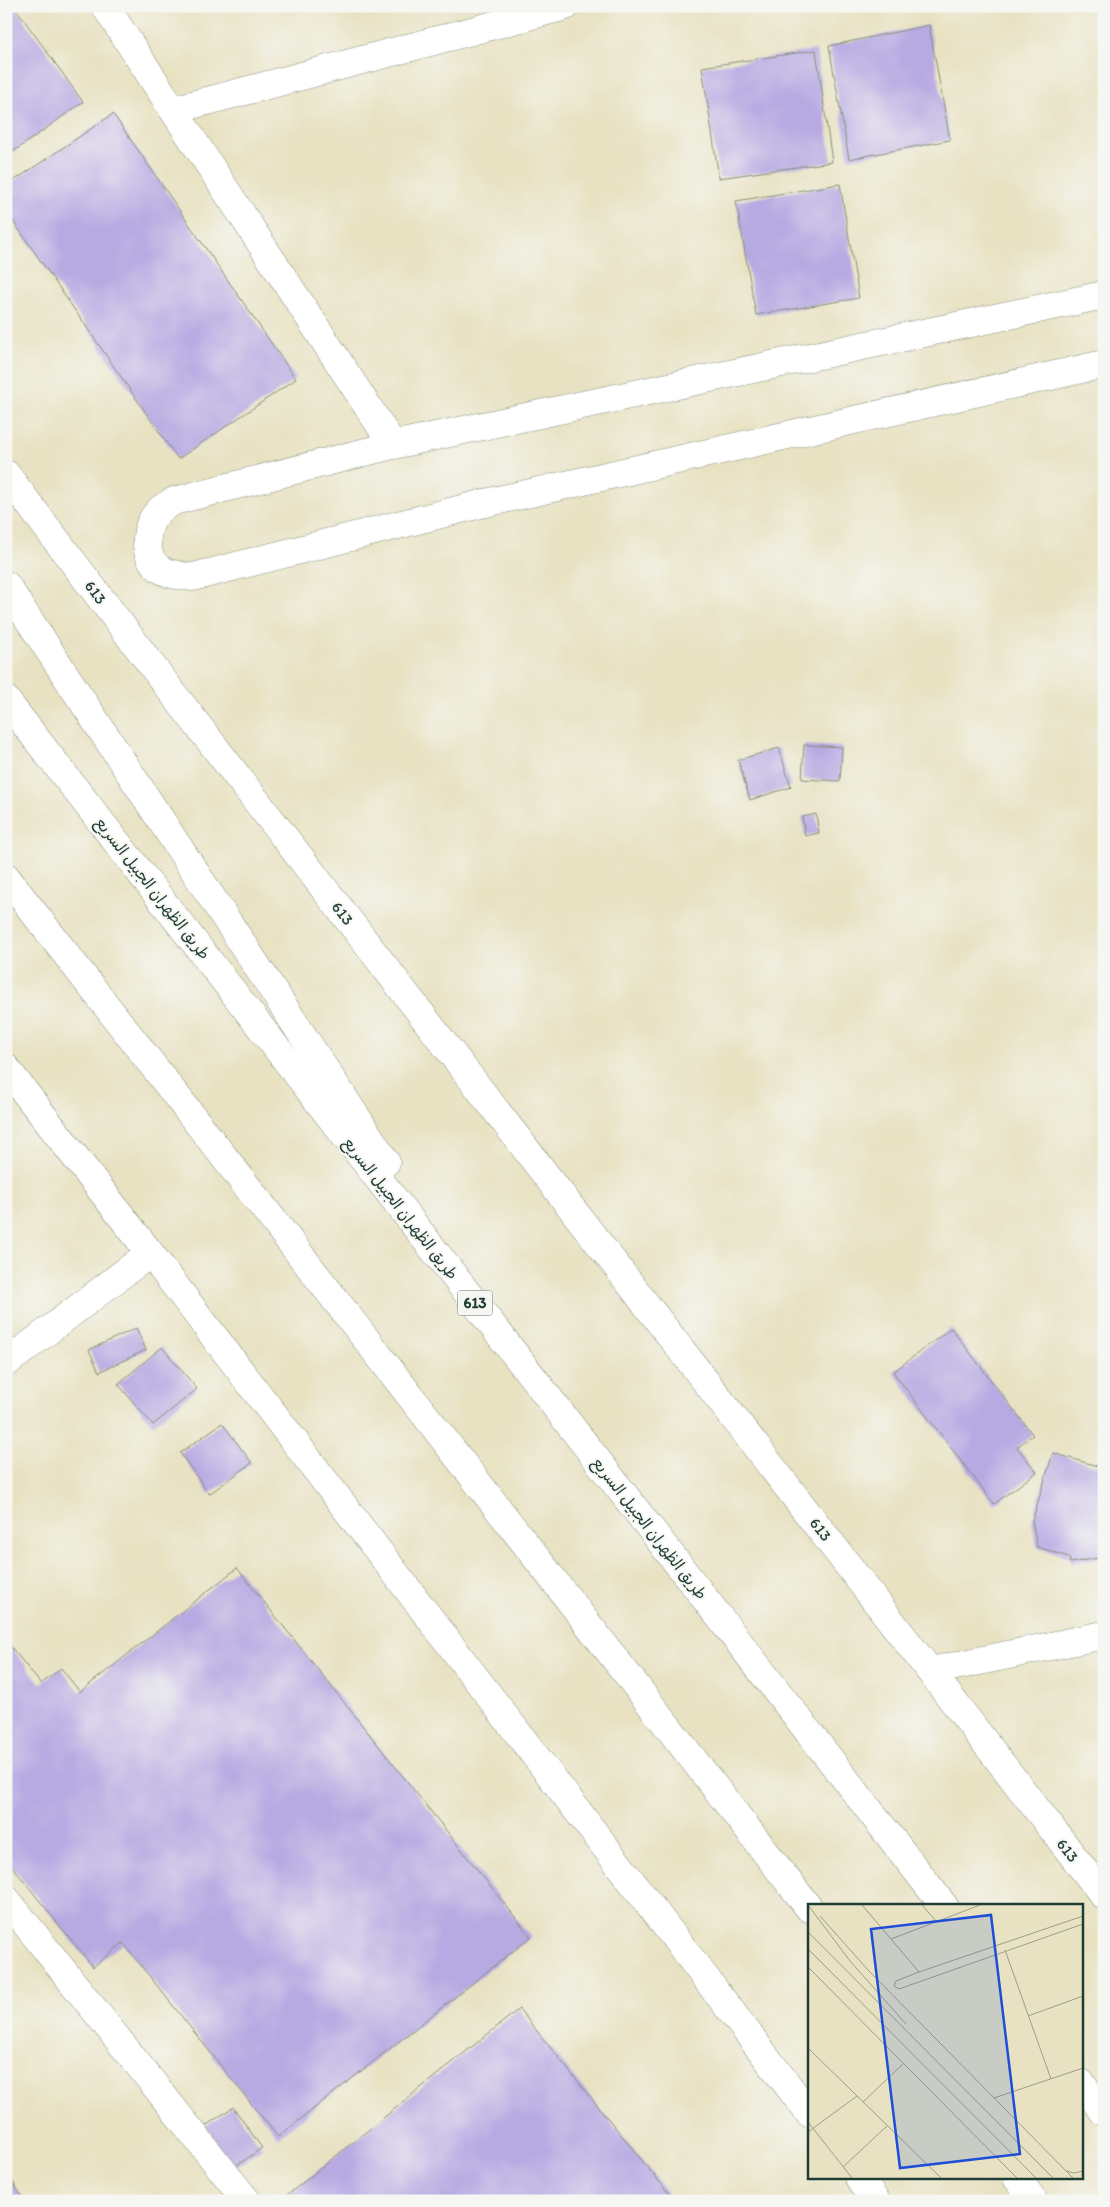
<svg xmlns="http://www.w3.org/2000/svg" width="1110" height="2207" font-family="Itim,'Playpen Sans Arabic',sans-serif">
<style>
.building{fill:#b7a9e2}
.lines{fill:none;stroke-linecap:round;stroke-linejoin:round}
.minor-casing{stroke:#84907b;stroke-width:29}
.tertiary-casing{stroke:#84907b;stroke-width:29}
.primary-casing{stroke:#84907b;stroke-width:29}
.motorway-casing{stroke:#84907b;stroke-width:29}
.minor{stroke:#fff;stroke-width:28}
.tertiary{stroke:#fff;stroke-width:28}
.primary{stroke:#fff;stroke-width:28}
.motorway{stroke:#fff;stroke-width:28}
.labels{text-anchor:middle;stroke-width:4;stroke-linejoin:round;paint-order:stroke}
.shield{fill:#f6f6f2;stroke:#60746d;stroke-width:1}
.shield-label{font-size:15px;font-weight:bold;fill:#1f3d34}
.street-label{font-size:16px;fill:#1f3d34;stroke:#f6f6f2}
.inset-road{fill:none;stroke:#98a089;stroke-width:1}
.view{fill:#1d4ed8;fill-opacity:0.15;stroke:#1d4ed8;stroke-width:2.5}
.inset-edge{fill:none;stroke:#1f3d34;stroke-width:2.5}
</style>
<rect width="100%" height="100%" fill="#f6f6f2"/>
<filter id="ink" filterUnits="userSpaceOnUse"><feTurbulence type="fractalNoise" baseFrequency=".02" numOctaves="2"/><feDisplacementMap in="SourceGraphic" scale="10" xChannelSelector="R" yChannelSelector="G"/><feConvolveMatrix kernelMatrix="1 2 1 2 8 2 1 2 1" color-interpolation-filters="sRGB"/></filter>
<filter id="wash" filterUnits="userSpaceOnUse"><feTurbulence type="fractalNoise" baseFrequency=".0096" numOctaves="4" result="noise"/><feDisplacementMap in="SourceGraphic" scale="20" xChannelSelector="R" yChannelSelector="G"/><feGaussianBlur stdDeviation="1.12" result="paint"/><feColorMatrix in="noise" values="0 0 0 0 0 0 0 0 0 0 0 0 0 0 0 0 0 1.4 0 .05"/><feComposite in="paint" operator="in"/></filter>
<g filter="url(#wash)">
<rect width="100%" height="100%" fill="#e8e2c2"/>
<g id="blocks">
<g class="building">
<path d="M6,6H14L83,102L6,157Z"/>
<path d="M929,25L950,140L849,159L829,46Z"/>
<path d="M816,50L832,162L719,178L702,67Z"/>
<path d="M113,114L296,379L178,459L6,211V186Z"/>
<path d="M840,184L859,298L756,315L736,201Z"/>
<path d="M804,745L842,747L840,781L802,779Z"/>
<path d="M779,748L791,787L750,800L738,760Z"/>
<path d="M816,814L819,833L805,836L802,817Z"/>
<path d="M136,1328L146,1350L99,1372L89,1350Z"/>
<path d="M951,1328L1033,1435L1017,1447L1037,1472L994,1504L893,1372Z"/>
<path d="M162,1347L197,1389L153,1425L118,1384Z"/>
<path d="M222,1423L252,1463L209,1494L180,1453Z"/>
<path d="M1053,1453L1104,1468V1557L1070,1563L1069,1557L1037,1547L1032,1521Z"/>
<path d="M237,1568L531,1937L278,2137L123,1943L93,1967L6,1859V1641L41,1684L61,1668L80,1692Z"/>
<path d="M519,2009L675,2201H289L286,2196Z"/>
<path d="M233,2107L262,2148L233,2168L204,2127Z"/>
<path d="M6,2172L25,2201H6Z"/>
</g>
</g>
</g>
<g filter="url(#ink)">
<use href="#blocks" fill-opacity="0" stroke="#84907b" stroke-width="1"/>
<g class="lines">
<defs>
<g id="minor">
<path d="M105,6L393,445"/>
<path d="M173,110L566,6"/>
<path d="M6,1363L150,1253"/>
<path d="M931,1671L1104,1635"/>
<path d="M6,1899L247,2201"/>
</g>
<path id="tertiary" d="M1104,295L393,445L174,501C169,504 162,507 158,512C144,526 142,556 159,568C168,575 182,576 193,577L481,504L1104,364"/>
<g id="primary">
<path d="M6,474L172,692L1104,1896"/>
<path d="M6,1068L150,1253L809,2113"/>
<path d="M859,2178L876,2201"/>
</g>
<g id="motorway">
<path d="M6,585L386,1162"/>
<path d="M6,700L944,1906"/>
<path d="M6,877L809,1908"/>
<path d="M1081,2083L1104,2112"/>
<path d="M1017,2178L1034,2201"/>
</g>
</defs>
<use href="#minor" class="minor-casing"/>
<use href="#tertiary" class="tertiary-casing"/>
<use href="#primary" class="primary-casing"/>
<use href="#motorway" class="motorway-casing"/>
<use href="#minor" class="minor"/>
<use href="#tertiary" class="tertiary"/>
<use href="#primary" class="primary"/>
<use href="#motorway" class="motorway"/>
</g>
</g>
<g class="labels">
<rect class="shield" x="457.5" y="1290.5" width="35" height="25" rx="4"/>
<g class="shield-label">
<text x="475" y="1308">613</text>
</g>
<g class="street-label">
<text transform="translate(96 592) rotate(53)" y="6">613</text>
<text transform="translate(153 888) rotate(52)" y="6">طريق الظهران الجبيل السريع</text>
<text transform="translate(343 913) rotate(52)" y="6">613</text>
<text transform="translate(401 1208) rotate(52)" y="6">طريق الظهران الجبيل السريع</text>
<text transform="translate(650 1528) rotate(52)" y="6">طريق الظهران الجبيل السريع</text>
<text transform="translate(821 1529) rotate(52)" y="6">613</text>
<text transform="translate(1068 1850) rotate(52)" y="6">613</text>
</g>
</g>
<g transform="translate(808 1904)">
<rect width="275" height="275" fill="#e8e2c2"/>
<path class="inset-road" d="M0,1L42,57L98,120M54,1L111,68M114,1L128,17M12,12L60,66L265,274M275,12L111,68L88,77L86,82L91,85L275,20M0,28L245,274M83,35L172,1M0,45L228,274M197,46L243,175M0,63L209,274M220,112L275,92M0,144L133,274M186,194L275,164M55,198L96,159M0,218L44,274M0,228L49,192M35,263L79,222M258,267L266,269L275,267"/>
<path class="view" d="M183,11L212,250L92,264L63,25Z"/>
<rect width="275" height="275" class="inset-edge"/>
</g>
<rect width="1110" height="2207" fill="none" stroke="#f6f6f2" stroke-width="25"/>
</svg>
